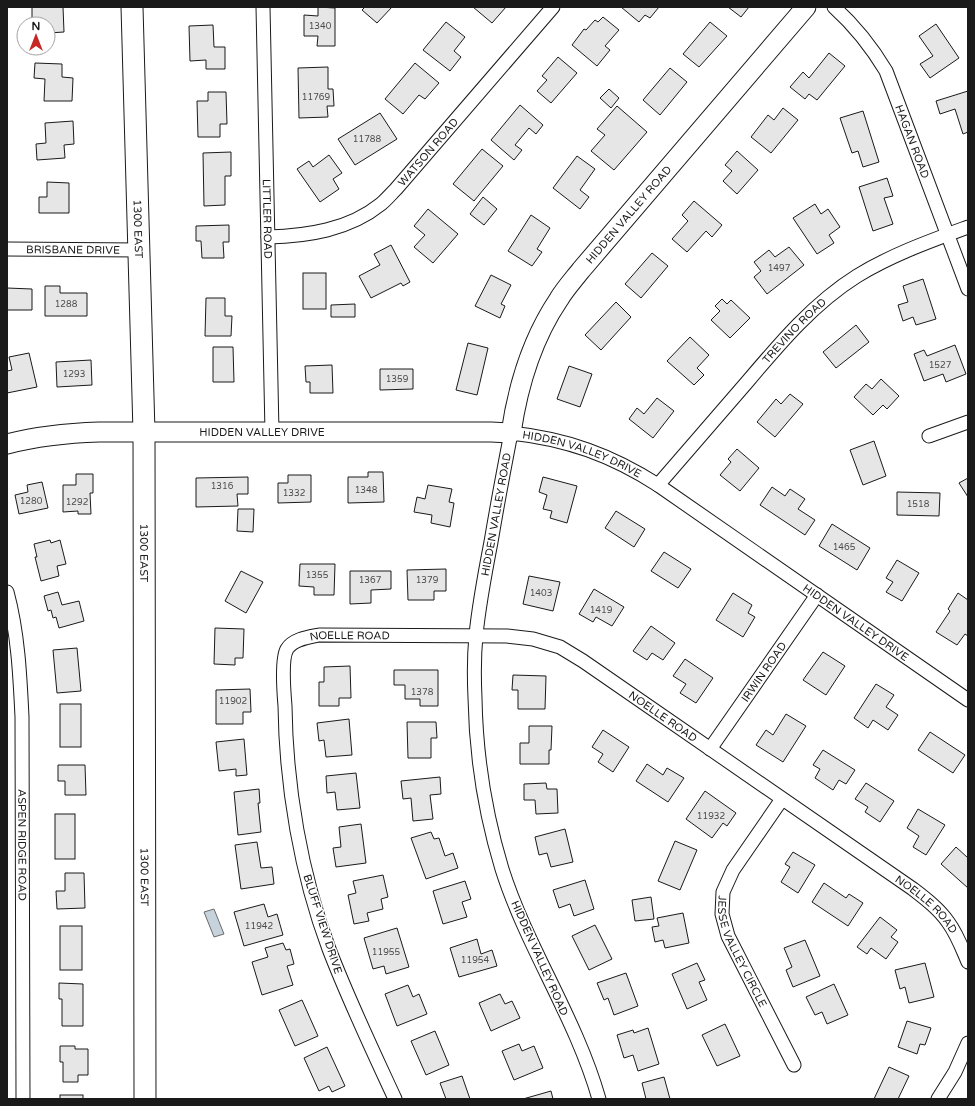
<svg xmlns="http://www.w3.org/2000/svg" width="975" height="1106" font-family="'Varela Round',sans-serif">
<style>
.water{fill:#c6d2dc;stroke:#6a6a6a}
.building{fill:#e6e6e6;stroke:#1a1a1a}
.lines{fill:none;stroke-linecap:round;stroke-linejoin:round}
.street-casing{stroke:#1a1a1a;stroke-width:15}
.secondary-casing{stroke:#1a1a1a;stroke-width:21}
.primary-casing{stroke:#1a1a1a;stroke-width:23}
.street{stroke:#fff;stroke-width:13}
.secondary{stroke:#fff;stroke-width:19}
.primary{stroke:#fff;stroke-width:21}
.labels{text-anchor:middle;stroke-width:3;stroke-linejoin:round;paint-order:stroke}
.number-label{font-size:9px;fill:#4d4d4d}
.street-label{font-size:11px;fill:#1a1a1a;stroke:#fff}
</style>
<rect width="100%" height="100%" fill="#fff"/>
<path class="water" d="M214,909L224,934L214,937L204,912Z"/>
<g class="building">
<path d="M32,7H63L64,32L48,33V24H36V19H32Z"/>
<path d="M318,7L335,8V46H317L318,36H304V15L318,16Z"/>
<path d="M365,7H392L377,23L362,10Z"/>
<path d="M473,7H506L492,23Z"/>
<path d="M621,7H659L650,18L645,15L639,22Z"/>
<path d="M728,7H749L741,17Z"/>
<path d="M603,17L619,30L605,46L610,50L597,66L572,45L584,29L586,30L595,20L598,22Z"/>
<path d="M446,22L465,37L454,51L461,57L450,71L423,50Z"/>
<path d="M710,22L727,36L699,67L683,54Z"/>
<path d="M936,24L959,58L930,78L920,64L933,56L919,36Z"/>
<path d="M213,25L214,47H225V69H206V60L190,61L189,26Z"/>
<path d="M829,53L845,66L817,100L809,94L805,99L790,87L803,72L809,78Z"/>
<path d="M558,57L577,73L551,103L537,91L547,80L542,76Z"/>
<path d="M35,63L62,64V77L73,78L72,101H44L45,79L34,78Z"/>
<path d="M415,63L439,83L425,99L419,95L403,114L385,99Z"/>
<path d="M328,67V89H333L334,106H327L328,117L299,118L298,68Z"/>
<path d="M670,68L687,82L660,115L643,100Z"/>
<path d="M609,89L619,98L611,108L600,98Z"/>
<path d="M968,91V132L963,134L955,109L940,114L936,101Z"/>
<path d="M208,92H226L227,124H220V137H198L197,101H208Z"/>
<path d="M520,105L543,125L536,134L529,128L515,145L522,150L514,160L491,140Z"/>
<path d="M617,106L647,132L614,170L591,151L605,135L597,129Z"/>
<path d="M783,108L798,120L771,153L751,137L768,115L774,120Z"/>
<path d="M863,111L879,162L863,167L858,151L852,153L840,118Z"/>
<path d="M380,113L397,139L355,165L338,139Z"/>
<path d="M73,121L74,144L64,145L65,158L37,160L36,144L46,143L45,123Z"/>
<path d="M482,149L503,166L474,201L453,184Z"/>
<path d="M737,151L758,170L737,194L723,181L732,171L725,165Z"/>
<path d="M231,152V176H225V205L204,206L203,153Z"/>
<path d="M329,155L342,173L333,179L339,189L320,202L297,169L309,161L313,167Z"/>
<path d="M577,156L595,169L580,190L589,197L580,209L553,188Z"/>
<path d="M887,178L893,196L884,198L893,224L873,231L859,187Z"/>
<path d="M47,182L69,183V213H39V197H47Z"/>
<path d="M483,197L497,209L484,225L470,214Z"/>
<path d="M694,201L722,225L712,237L706,231L687,252L672,239L688,221L682,215Z"/>
<path d="M815,204L821,214L828,209L840,227L829,235L834,243L817,254L793,218Z"/>
<path d="M428,209L458,234L433,263L414,247L425,235L414,226Z"/>
<path d="M531,215L550,228L537,249L542,252L532,266L508,251Z"/>
<path d="M229,225V242H223L224,258H202L201,241H196V226Z"/>
<path d="M391,245L410,282L403,286L401,283L371,298L359,276L380,265L374,254Z"/>
<path d="M789,247L804,265L767,294L754,277L761,271L754,262L769,250L775,257Z"/>
<path d="M652,253L668,266L641,298L625,284Z"/>
<rect x="303" y="273" width="23" height="36"/>
<path d="M491,275L511,285L501,304L505,306L500,318L475,306Z"/>
<path d="M923,279L936,319L916,325L913,317L903,321L898,305L908,302L903,286Z"/>
<path d="M45,286H60V293H87V316H45Z"/>
<path d="M7,288L32,289V310H7Z"/>
<path d="M206,298H225V316H232L231,336H205Z"/>
<path d="M722,299L727,304L731,300L750,318L730,338L711,320L720,311L715,306Z"/>
<path d="M616,302L631,317L601,350L585,335Z"/>
<path d="M355,304V317H331V305Z"/>
<path d="M856,325L869,342L836,368L823,352Z"/>
<path d="M690,337L709,355L697,368L704,375L694,385L667,361Z"/>
<path d="M468,343L488,348L477,395L456,390Z"/>
<path d="M955,345L966,374L946,382L943,374L924,381L914,354L924,350L927,356Z"/>
<path d="M213,347H233L234,382H213Z"/>
<path d="M29,353L37,387L7,393V371L12,370L9,357Z"/>
<path d="M91,360L92,385L57,387L56,362Z"/>
<path d="M332,365L333,393H310V382H306L305,366Z"/>
<path d="M569,366L592,374L580,407L557,399Z"/>
<path d="M380,369H413V389L380,390Z"/>
<path d="M881,379L899,396L887,409L883,405L873,415L854,397L866,384L872,389Z"/>
<path d="M790,394L803,404L775,437L757,422L776,399L781,404Z"/>
<path d="M657,398L674,411L653,438L629,419L637,408L644,414Z"/>
<path d="M874,441L886,476L863,485L850,450Z"/>
<path d="M737,449L759,468L740,491L720,475L731,462L728,459Z"/>
<path d="M368,472H383L384,502L348,503V477H368Z"/>
<path d="M76,474H93V493H90L91,514H78V511L63,512V485H76Z"/>
<path d="M288,475H311V502L278,503V483H288Z"/>
<path d="M248,477V494H237L238,506L196,507V478Z"/>
<path d="M543,477L577,486L567,523L550,518L552,511L543,509L547,495L539,492Z"/>
<path d="M968,478V497L959,483Z"/>
<path d="M42,482L48,508L19,514L15,495L28,492L27,485Z"/>
<path d="M428,485L452,489L449,502L454,503L450,527L431,523L432,515L414,512L417,497L425,499Z"/>
<path d="M772,487L785,496L790,489L805,499L798,509L815,520L805,535L760,505Z"/>
<path d="M897,492L940,493L939,516L897,515Z"/>
<path d="M238,509H254L253,532L237,531Z"/>
<path d="M616,511L645,529L634,547L605,528Z"/>
<path d="M832,524L870,548L857,570L819,546Z"/>
<path d="M50,540L51,543L60,540L66,564L57,566L59,576L41,581L35,557H37L34,544Z"/>
<path d="M664,552L691,569L678,588L651,571Z"/>
<path d="M897,560L919,573L902,601L886,592L893,582L886,578Z"/>
<path d="M300,564H335L334,595H314V587L299,586Z"/>
<path d="M446,569V591H434V600H408L407,570Z"/>
<path d="M241,571L263,582L246,613L225,601Z"/>
<path d="M350,571H391V589L371,590V603L350,604Z"/>
<path d="M529,576L560,582L553,611L523,604Z"/>
<path d="M594,589L624,607L612,626L596,617L593,622L579,614Z"/>
<path d="M58,592L62,605L79,601L84,621L59,628L56,617L53,618L51,610L48,611L44,596Z"/>
<path d="M733,593L752,605L748,613L755,617L743,637L716,620Z"/>
<path d="M958,593L968,600V636L965,634L957,645L936,632L950,611L948,609Z"/>
<path d="M651,626L675,643L663,660L652,653L647,660L633,651Z"/>
<path d="M215,628L244,629L243,658H235V665L214,664Z"/>
<path d="M77,648L81,691L57,693L53,650Z"/>
<path d="M823,652L845,666L826,695L803,680Z"/>
<path d="M685,659L713,678L696,703L680,693L686,684L673,676Z"/>
<path d="M350,666L351,698H339V706H319V682H324V667Z"/>
<path d="M394,670H438V706H420V699H405V685H394Z"/>
<path d="M513,675L546,676L545,709H518V690H512Z"/>
<path d="M876,684L894,695L886,707L898,715L888,730L873,720L868,728L854,718Z"/>
<path d="M250,689L251,712H243V724H216V690Z"/>
<rect x="60" y="704" width="21" height="43"/>
<path d="M786,714L806,726L783,762L756,745L766,730L773,735Z"/>
<path d="M349,719L352,755L326,757L324,740L319,741L317,723Z"/>
<path d="M407,722H436L437,738H431V758H408Z"/>
<path d="M529,726H552L551,750H549V764H520V743H529Z"/>
<path d="M603,730L629,747L613,772L598,762L603,754L592,747Z"/>
<path d="M930,732L965,755L953,773L918,750Z"/>
<path d="M244,739L247,775L236,776V769L219,771L216,742Z"/>
<path d="M823,750L855,770L846,784L839,780L833,790L815,778L820,769L813,765Z"/>
<path d="M647,764L663,775L667,768L684,778L668,802L636,781Z"/>
<path d="M58,765H85L86,795H65V781H58Z"/>
<path d="M356,773L360,808L337,810L335,792L327,793L326,776Z"/>
<path d="M440,777L441,794L430,795L433,819L413,821L411,798L403,799L401,781Z"/>
<path d="M546,783L547,789H557L558,813L536,814L535,800H524V784Z"/>
<path d="M866,783L894,801L880,822L865,812L868,807L855,799Z"/>
<path d="M259,789L260,803H258L261,832L238,835L234,792Z"/>
<path d="M705,791L736,813L727,826L723,823L712,838L686,819Z"/>
<path d="M918,809L945,825L926,855L913,847L919,836L907,828Z"/>
<rect x="55" y="814" width="20" height="45"/>
<path d="M361,824L366,863L336,867L333,848L341,847L339,827Z"/>
<path d="M565,829L573,862L551,867L547,853L539,855L535,837Z"/>
<path d="M431,832L434,839L439,838L445,856L453,853L458,868L426,879L411,838Z"/>
<path d="M675,841L697,850L680,890L658,881Z"/>
<path d="M257,842L261,868L272,867L274,884L241,889L235,845Z"/>
<path d="M956,847L968,858V888L941,864Z"/>
<path d="M793,852L815,865L798,893L781,882L790,867L785,864Z"/>
<path d="M65,873H84L85,908L57,909L56,891H65Z"/>
<path d="M383,875L388,897L381,899L383,909L367,913L369,921L354,924L348,895L356,893L353,881Z"/>
<path d="M585,880L594,909L574,916L570,904L559,908L553,890Z"/>
<path d="M465,881L471,899L462,902L467,917L443,924L433,891Z"/>
<path d="M824,883L846,898L849,894L863,903L848,926L812,902Z"/>
<path d="M651,897L654,919L635,921L632,900Z"/>
<path d="M264,904L268,917L277,914L283,935L244,946L234,912Z"/>
<path d="M683,913L689,943L665,948L663,940L655,942L652,927L659,926L657,918Z"/>
<path d="M880,917L897,930L891,937L898,942L886,959L871,948L867,954L857,947Z"/>
<path d="M595,925L612,959L589,970L572,936Z"/>
<rect x="60" y="926" width="22" height="44"/>
<path d="M397,928L409,967L386,974L384,966L373,969L364,938Z"/>
<path d="M477,939L481,954L492,950L497,966L459,977L450,948Z"/>
<path d="M805,940L820,976L793,987L786,970L792,967L784,948Z"/>
<path d="M283,943L286,950L290,949L294,964L287,966L293,985L262,995L252,962L268,957L265,948Z"/>
<path d="M697,963L705,980L699,982L707,1000L687,1009L672,974Z"/>
<path d="M925,963L934,997L909,1003L905,987L900,989L895,970Z"/>
<path d="M626,973L638,1006L614,1015L608,998L604,1000L597,983Z"/>
<path d="M59,983L83,984V1026H62V999H59Z"/>
<path d="M834,984L848,1015L827,1024L822,1012L815,1015L806,997Z"/>
<path d="M408,985L413,997L419,994L427,1014L397,1026L385,994Z"/>
<path d="M500,994L505,1004L512,1001L520,1018L491,1031L479,1003Z"/>
<path d="M302,1000L318,1036L295,1046L279,1010Z"/>
<path d="M907,1021L931,1028L925,1045L920,1044L917,1054L898,1047Z"/>
<path d="M725,1024L740,1056L717,1066L702,1035Z"/>
<path d="M648,1028L659,1064L638,1071L633,1055L624,1058L617,1035L633,1030L634,1033Z"/>
<path d="M435,1031L449,1065L426,1075L411,1041Z"/>
<path d="M519,1044L522,1051L534,1046L543,1068L514,1080L502,1051Z"/>
<path d="M60,1046H75V1049H88V1075H78V1082H63V1062H60Z"/>
<path d="M327,1047L345,1086L332,1092L329,1086L319,1091L304,1058Z"/>
<path d="M889,1067L909,1076L898,1099H874Z"/>
<path d="M462,1076L470,1099H446L440,1083Z"/>
<path d="M664,1077L670,1099H646L642,1083Z"/>
<path d="M551,1091L553,1099H523Z"/>
<rect x="60" y="1095" width="23" height="4"/>
</g>
<g class="lines">
<defs>
<g id="street">
<path id="s1" d="M263,7L272,432"/>
<path id="s2" d="M834,7C856,27 871,46 886,71L968,289"/>
<path id="s3" d="M268,237C307,236 349,230 381,204C386,200 391,194 396,189L553,7"/>
<path id="s4" d="M7,249L139,250"/>
<path d="M929,436L968,422"/>
<path id="s5" d="M658,485C688,450 718,416 748,381C781,342 814,303 857,276C891,255 930,241 968,227"/>
<path id="s6" d="M7,592C18,633 20,675 22,717L23,1099"/>
<path id="s7" d="M710,749L817,595"/>
<path id="s8" d="M782,799L733,870L723,892L722,914L728,936L794,1065"/>
<path id="s9" d="M395,1099C372,1049 349,1001 329,949C301,874 286,787 285,706C284,694 281,659 287,649C293,639 309,637 319,635L507,636L533,639L560,647L583,661L913,889C926,899 939,909 948,922C957,934 962,948 968,962"/>
<path id="s10" d="M599,1099C576,1018 527,948 502,869C485,813 476,755 475,698C474,677 474,656 476,635C479,604 485,573 491,542C497,506 504,469 511,433C567,439 611,455 658,485L968,700"/>
<path d="M938,1099L955,1072L968,1043"/>
</g>
<g id="secondary">
<path id="s11" d="M7,444C38,436 68,433 99,432H491L511,433C518,385 532,339 559,299C565,289 574,279 581,270L806,7"/>
</g>
<g id="primary">
<path id="s12" d="M132,7L144,432L145,1099"/>
</g>
</defs>
<use href="#street" class="street-casing"/>
<use href="#secondary" class="secondary-casing"/>
<use href="#primary" class="primary-casing"/>
<use href="#street" class="street"/>
<use href="#secondary" class="secondary"/>
<use href="#primary" class="primary"/>
</g>
<g class="labels">
<g class="number-label">
<text x="320" y="29">1340</text>
<text x="316" y="100">11769</text>
<text x="367" y="142">11788</text>
<text x="779" y="271">1497</text>
<text x="66" y="307">1288</text>
<text x="940" y="368">1527</text>
<text x="74" y="377">1293</text>
<text x="397" y="382">1359</text>
<text x="222" y="489">1316</text>
<text x="366" y="493">1348</text>
<text x="294" y="496">1332</text>
<text x="31" y="504">1280</text>
<text x="77" y="505">1292</text>
<text x="918" y="507">1518</text>
<text x="844" y="550">1465</text>
<text x="317" y="578">1355</text>
<text x="370" y="583">1367</text>
<text x="427" y="583">1379</text>
<text x="541" y="596">1403</text>
<text x="601" y="613">1419</text>
<text x="422" y="695">1378</text>
<text x="233" y="704">11902</text>
<text x="711" y="819">11932</text>
<text x="259" y="929">11942</text>
<text x="386" y="955">11955</text>
<text x="475" y="963">11954</text>
</g>
<g class="street-label">
<text dy="4" stroke="none"><textPath href="#s2" startOffset="158">HAGAN ROAD</textPath></text>
<text dy="4" stroke="none"><textPath href="#s3" startOffset="190">WATSON ROAD</textPath></text>
<text dy="4" stroke="none"><textPath href="#s11" startOffset="758">HIDDEN VALLEY ROAD</textPath></text>
<text dy="4" stroke="none"><textPath href="#s1" startOffset="212">LITTLER ROAD</textPath></text>
<text dy="4" stroke="none"><textPath href="#s12" startOffset="222">1300 EAST</textPath></text>
<text dy="4" stroke="none"><textPath href="#s4" startOffset="66">BRISBANE DRIVE</textPath></text>
<text dy="4" stroke="none"><textPath href="#s5" startOffset="206">TREVINO ROAD</textPath></text>
<text dy="4" stroke="none"><textPath href="#s11" startOffset="256">HIDDEN VALLEY DRIVE</textPath></text>
<text dy="4" stroke="none"><textPath href="#s10" startOffset="766">HIDDEN VALLEY DRIVE</textPath></text>
<text dy="4" stroke="none"><textPath href="#s10" startOffset="609">HIDDEN VALLEY ROAD</textPath></text>
<text dy="4" stroke="none"><textPath href="#s12" startOffset="546">1300 EAST</textPath></text>
<text dy="4" stroke="none"><textPath href="#s10" startOffset="1090">HIDDEN VALLEY DRIVE</textPath></text>
<text dy="4" stroke="none"><textPath href="#s9" startOffset="536">NOELLE ROAD</textPath></text>
<text dy="4" stroke="none"><textPath href="#s7" startOffset="94">IRWIN ROAD</textPath></text>
<text dy="4" stroke="none"><textPath href="#s9" startOffset="872">NOELLE ROAD</textPath></text>
<text dy="4" stroke="none"><textPath href="#s6" startOffset="254">ASPEN RIDGE ROAD</textPath></text>
<text dy="4" stroke="none"><textPath href="#s12" startOffset="870">1300 EAST</textPath></text>
<text dy="4" stroke="none"><textPath href="#s9" startOffset="1196">NOELLE ROAD</textPath></text>
<text transform="translate(323 924) rotate(72)" y="4">BLUFF VIEW DRIVE</text>
<text dy="4" stroke="none"><textPath href="#s8" startOffset="174">JESSE VALLEY CIRCLE</textPath></text>
<text transform="translate(540 958) rotate(66)" y="4">HIDDEN VALLEY ROAD</text>
</g>
</g>
<rect width="975" height="1106" fill="none" stroke="#1a1a1a" stroke-width="16"/>
<g transform="translate(36 36)"><circle r="19" fill="#ffffff" stroke="#a3a3a3"/>
<path d="M0-3L7 15L0 10L-7 15Z" fill="#c62828"/>
<text y="-6" font-size="11" font-weight="bold" text-anchor="middle" fill="#1a1a1a">N</text>
</g>
</svg>
